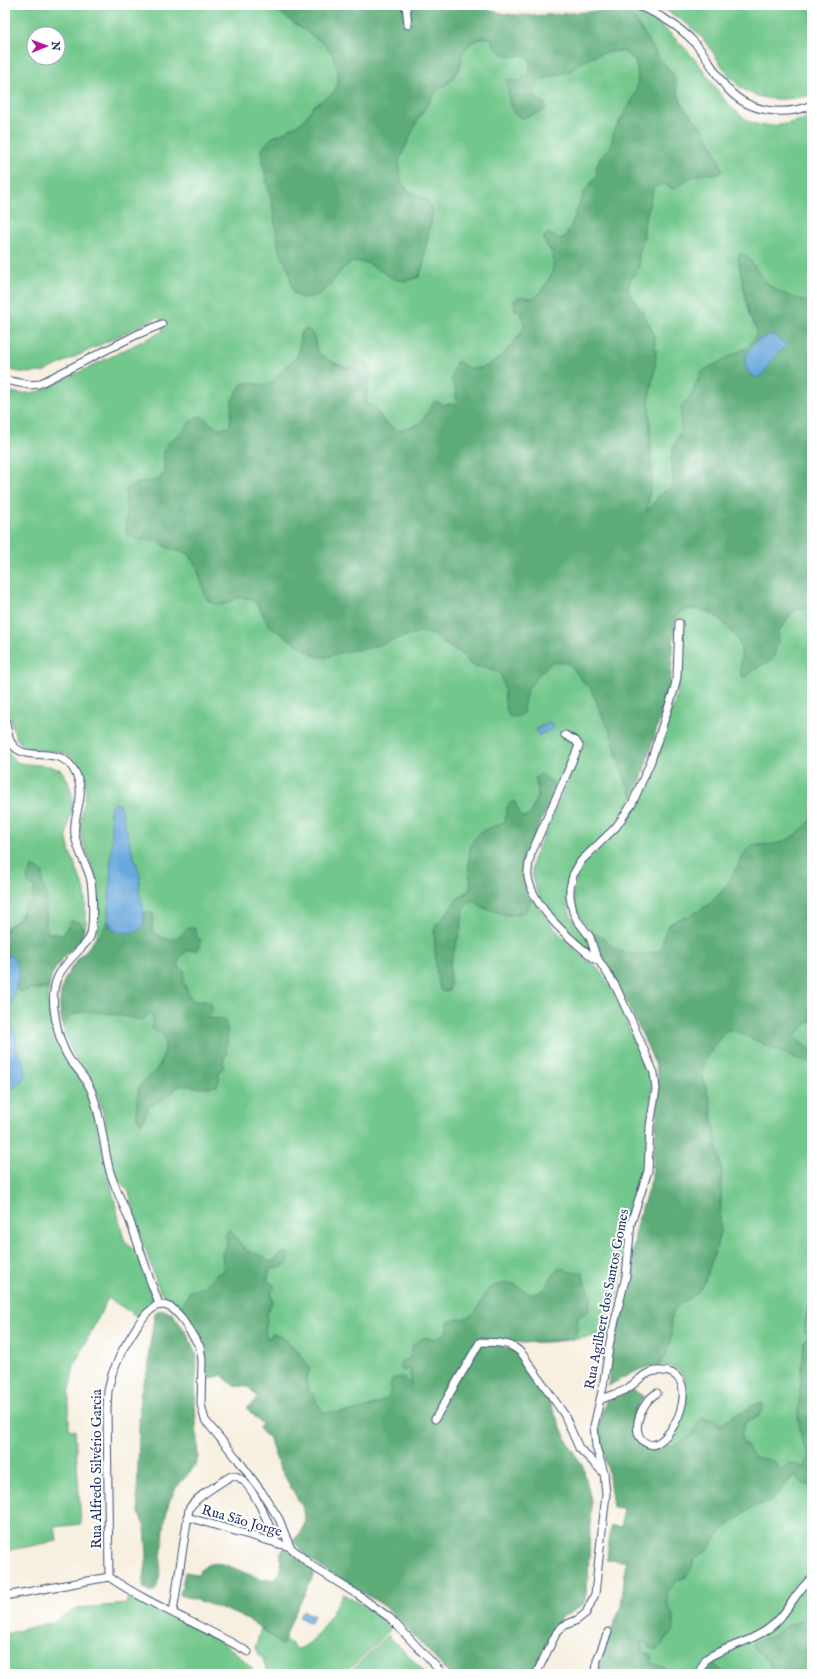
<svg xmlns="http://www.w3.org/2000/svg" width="817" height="1679" font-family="'IM FELL English',serif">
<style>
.green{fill:#72c78c;stroke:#467b75;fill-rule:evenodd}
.forest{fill:#5dac78;stroke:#3c6e6b}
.water{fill:#69a8db;stroke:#426c9c}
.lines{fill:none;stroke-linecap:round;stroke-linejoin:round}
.minor-casing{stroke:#3c4c71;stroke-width:9}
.minor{stroke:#fff;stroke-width:7}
.labels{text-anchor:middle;stroke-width:4;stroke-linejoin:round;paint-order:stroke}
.street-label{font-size:14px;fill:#1b2f5e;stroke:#fff}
</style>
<rect width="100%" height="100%" fill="#fff"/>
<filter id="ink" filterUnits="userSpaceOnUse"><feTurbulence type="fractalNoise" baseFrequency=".025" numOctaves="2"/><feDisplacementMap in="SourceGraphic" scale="8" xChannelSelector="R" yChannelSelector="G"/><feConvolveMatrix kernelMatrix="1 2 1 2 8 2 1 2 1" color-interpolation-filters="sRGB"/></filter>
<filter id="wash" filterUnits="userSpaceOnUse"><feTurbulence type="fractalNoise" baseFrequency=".012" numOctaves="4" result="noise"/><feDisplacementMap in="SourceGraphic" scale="16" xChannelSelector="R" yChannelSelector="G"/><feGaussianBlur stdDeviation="0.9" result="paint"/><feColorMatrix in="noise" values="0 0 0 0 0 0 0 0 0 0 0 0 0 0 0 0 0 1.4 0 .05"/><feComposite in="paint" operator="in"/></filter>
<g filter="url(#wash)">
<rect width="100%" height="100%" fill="#f7efdf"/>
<g class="green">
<path d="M5,5H478C528,34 594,0 646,17C666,26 684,47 698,63C713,82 722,102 742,116C746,119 749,122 753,123C772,129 793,123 812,116V1674H599L603,1652L621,1606L626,1561L607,1560L611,1526L622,1527L623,1508L613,1507C612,1494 611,1482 608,1469C605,1455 593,1425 603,1412C611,1401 622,1396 632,1389L644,1397C621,1423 639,1469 667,1439C676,1420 693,1396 683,1374C660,1353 630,1374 608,1386L611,1359L631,1269L636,1227L652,1178L659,1088L656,1066L643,1036L617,983L598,952L593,934L579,916L574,901L573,892L577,875L581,867L620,828L631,813L648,776L677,694L681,668L683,621H675L670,685L641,780L633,797L617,822L572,871C566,887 564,907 575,922C578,927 583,931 587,937C590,942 591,949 593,955C568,932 524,898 533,860L585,742L564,732L576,743L528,851L523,871L525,885L528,893L552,926L585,959L597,967L611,987L650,1078L652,1089L644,1169L627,1228L621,1280L607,1334C574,1340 538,1346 504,1340L503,1347L524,1361L549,1401L567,1441L583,1467L591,1501L588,1576L585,1601L582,1606L564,1616L557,1623L532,1674H449C428,1651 409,1625 384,1606C352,1582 318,1574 293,1540C304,1532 306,1524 304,1510L279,1466L269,1439L259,1428L262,1424L247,1408L258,1398L249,1387L233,1385L222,1375L204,1380L205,1352L204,1343L176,1304L160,1292L141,1237L129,1192L117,1177L114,1169C108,1143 106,1114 95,1089C90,1078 83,1069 76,1059C66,1043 59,1020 60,1001C61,981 70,968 83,953C87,949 92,944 95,939C102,924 98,887 93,871C89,856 80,842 80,827C81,803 93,791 79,765C65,741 30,760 16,738L5,701V390C17,395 30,394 43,390L163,331L159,317L43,372L25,373L5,369ZM34,34H58V58H34Z"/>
<path d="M656,5H812V95C783,101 754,104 732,79C721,67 714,52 703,39C690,24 673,14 656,5Z"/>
<path d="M5,742C8,752 11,758 19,763L49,766L61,770L67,779L72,794V808L67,831V839L70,852L85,891L86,923L82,937L65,955L52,974L47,998L53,1028L64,1057L83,1084L90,1098L123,1236L125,1241L137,1254L155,1297L138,1317L108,1298L74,1366L69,1394V1430H75L81,1524L55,1527L57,1541L5,1551Z"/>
<path d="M129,1593C162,1610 238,1642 255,1674H5V1634L56,1621L72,1611L80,1608L126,1604Z"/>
<path d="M343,1594L372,1611L391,1629L348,1671L350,1674H269L263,1660L255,1648L261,1628L281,1645L284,1637L296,1649C314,1649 334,1608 343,1594Z"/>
<path d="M388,1635L427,1674H352L350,1672Z"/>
</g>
<g class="forest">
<path d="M271,5H478C513,25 576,10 616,10L628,12L636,21L659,58L671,71L674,77L679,97L683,106L702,128L713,146L721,166L722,171L719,174C699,173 689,175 675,190L664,184L657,186L653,190L644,225V239L639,254V267L629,283L628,291L645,316L654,335L656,351L655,368L649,399L652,475L647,512L659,496L674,485L671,461L673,448L681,430V406L691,395L701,373L706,369L748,347L755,337L757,330L749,315L740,269L738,257L741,253C752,258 756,272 765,281C778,294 795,298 812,303V607L802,608L792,612L780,630L775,653L772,660L757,668L746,677L741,676C739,666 743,655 740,645C739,641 735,636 732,632C719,615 699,602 678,613L675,621L670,685L641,780L633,797L622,773L610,731L603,718L590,687L584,683L569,663L552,662C533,680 524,688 523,714L516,717L509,716C502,703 507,688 500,673L487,667L473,666L469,663L460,652L442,643L434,635L428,633L419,632L368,648L338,653L327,657H317L268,625L259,607L252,599L240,597L222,605L214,604L208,601L205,595L197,568L189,554L183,551L170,549L155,541L129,537L126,533V489C133,482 150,482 160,479C168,466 161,460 165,449C168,440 176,438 182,432C187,427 189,421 195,418C207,410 210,436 230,426L232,400L238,390L242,384L247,383L265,385L273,382L286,366L296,358L299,351L300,333L306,329C317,333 313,344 319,353C322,358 343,367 348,368L362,361L368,363C373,371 366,392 366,404L374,406L385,423L398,431L418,424L423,420L435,401L443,404H457L455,387L451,380L456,362H459C479,380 502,357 515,341C519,335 525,329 524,322C524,316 520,313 515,310L514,301C520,292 526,299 535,298C545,287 556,272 553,256C551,248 545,247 544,237L548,233L560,239L565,237L569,230L584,193L597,175L596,168L600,158L610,148L614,131L633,99L637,87L638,77L635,60L629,55L622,51L604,53L590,58L570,71L543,79L538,83L535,93L537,99L545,104L546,107L544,111L522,118C505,113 510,93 507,79L519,81C530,74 534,67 527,55C522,55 517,57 511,56C502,55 493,47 491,38H481L471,43L462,53L460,68L451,81L437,91L418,119L404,150L399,162L401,182L408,190L428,201L433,213L425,251L424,263L419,277C412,279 404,282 398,280C383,275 371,260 355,262C335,265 334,298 301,298L293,292L289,270L279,250L273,208L262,160V149L271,138L283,133L302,122L314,106L334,92L338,83V71L332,54L322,42L291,21Z"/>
<path d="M541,774L548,780L552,781L555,791C546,812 523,851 523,872C523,882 527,890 532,898L526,911L514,915H507L484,908L473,900L467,904L463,911L461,929L450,964V986L449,990L442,992L440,990L436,969L434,930L437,923L442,919L456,900L469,891C472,883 469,875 469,866C468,853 471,837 484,830C491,827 498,825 505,822C506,814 505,804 514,801L521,816L526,817L530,815L538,794V789L535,778Z"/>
<path d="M812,819V1021L807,1023L795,1036L805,1046L812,1050V1064L783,1053L733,1030L726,1031L709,1053L704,1063L702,1073L710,1101L722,1173L720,1231L717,1245L704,1284L696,1294L679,1305L673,1312L671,1319V1339L665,1357L659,1365C640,1367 625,1377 608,1386L611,1359L631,1269L636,1227L652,1178L659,1088L656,1066L643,1036L617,983L598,952L593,934C607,938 603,941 613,947C627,956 644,956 659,951C664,943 663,933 669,925C674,919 681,919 688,916C695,913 703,909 709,904C730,887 735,868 749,847C758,844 766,845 775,844C790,841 803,830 812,819Z"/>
<path d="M33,867L39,869L43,873L42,884L47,894L46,923L47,932L61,935L64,933L71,921L80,922L83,930L82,937L57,965L52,974L48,989H32L20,992L16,988L19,974L10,956L5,954V936L7,927L20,919L26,903H33L32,897L34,888L28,883L27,877Z"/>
<path d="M148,912L154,914L152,926L153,931C160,939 172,942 181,935C184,933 184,930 188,928H195L197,934L196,937L201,940L200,948L197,950H189C183,954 178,958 178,966L185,971L183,981L192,1001H204L211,1003L212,1011L206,1018L223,1019C230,1028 227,1039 227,1049C227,1057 221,1060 224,1068L219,1072V1081L217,1086L201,1088L181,1085L163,1099L148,1107L144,1120L141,1123L138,1120L137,1117C137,1106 136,1096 140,1086C144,1078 150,1077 155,1071C164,1061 167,1045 162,1033L156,1032L152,1028L153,1015L150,1013L142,1020C125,1018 85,1004 70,1017C67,1019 65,1024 63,1028C54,979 68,975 95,939L100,936L108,921L110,927C121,931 127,933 138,931L144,921V913Z"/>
<path d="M229,1229L245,1249C250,1253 255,1253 261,1255C266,1257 267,1261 272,1262L282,1253L285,1252L288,1254L289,1261C283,1268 279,1268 270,1269L268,1276V1281L275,1286L271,1293L273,1301L268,1311L265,1333L268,1339L272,1334C288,1336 303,1356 310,1369L306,1378L308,1391L314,1394L317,1404L324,1412C334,1412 346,1413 355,1411C362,1410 386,1401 389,1396C392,1390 388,1384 393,1378L403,1377L411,1385L410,1368L404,1371L402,1370L400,1365L402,1361L410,1358C412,1345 413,1342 426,1337L431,1339H435L446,1333L448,1322C455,1318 463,1320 470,1316C480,1311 481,1298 488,1290C493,1285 506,1283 512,1283C518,1286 525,1293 532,1293C546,1295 551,1276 558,1268H561L570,1272H582L583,1274L585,1285L591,1296L588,1312L578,1317L577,1331L574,1339L523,1343L504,1340L503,1347L516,1351L524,1361L549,1401L567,1441L583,1467L591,1501L588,1576L585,1601L582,1606L564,1616L557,1623L532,1674H449L398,1618L383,1605L333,1575L308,1558L293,1540C304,1532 306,1524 304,1510L279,1466L269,1439L259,1428L262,1424L247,1408L258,1398L249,1387L233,1385L222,1375L204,1380L205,1352L204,1343L180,1308L190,1291L203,1287L214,1275L224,1271L222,1253L227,1243L226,1234Z"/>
<path d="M812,1283V1487L803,1483L796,1477H794L787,1482L773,1500L753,1507L722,1530L709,1548L695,1559L690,1571L686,1577L676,1581L668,1592L667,1601L668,1606L674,1617V1630L657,1650L652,1648L642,1641L643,1652L651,1655V1663L664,1667L668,1674H599C599,1650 614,1630 621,1607C625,1593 624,1576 626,1561L607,1560L611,1526L622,1527L623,1508L613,1507L608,1470L600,1434L602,1413L606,1401L626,1393L632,1389L644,1397C642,1399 639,1401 637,1404C626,1423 635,1460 662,1444L669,1447C677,1444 689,1440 694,1432C697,1426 697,1422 702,1418L716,1419L719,1424H723L735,1414L741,1413L747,1410L753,1405L762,1403L764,1408L758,1417L747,1421L744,1425L741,1435L743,1443L747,1445C754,1462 758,1456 773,1461L780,1470H782L789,1463L795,1464L803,1468L810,1456L802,1442L798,1415L804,1342L810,1335L804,1331C805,1315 811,1299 812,1283Z"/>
<path d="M164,1310L172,1313L175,1317L186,1332L197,1356L195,1401L198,1457L194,1467L176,1488L169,1502L165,1520L159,1580C157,1586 157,1590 151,1592L144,1588L143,1585L147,1556L145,1528L140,1516L137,1498L140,1394L149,1365V1350L155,1313L157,1311Z"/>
<path d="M284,1548H286L313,1570L314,1574L291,1622L282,1646C255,1616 217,1607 180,1595L185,1572L198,1574C201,1571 203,1567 207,1565C224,1556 255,1584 275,1579L280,1573L281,1551Z"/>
<path d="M803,1619H808L811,1623L810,1626L805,1628V1630C812,1640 812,1661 812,1674H775L768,1662L754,1648V1642L772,1636L788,1625L796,1623Z"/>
<path d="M710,1664L715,1665L725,1674H703L707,1666Z"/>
</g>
<g class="water">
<path d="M770,335H775L781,341L786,343V347C782,350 777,353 774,357C770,362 766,374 759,377C750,380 745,367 745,360C746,355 750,348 754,344C758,339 765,337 770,335Z"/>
<path d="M551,722L554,728L539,735L536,729Z"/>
<path d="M115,803L120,805L131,848L140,874L139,893L144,911V921L142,928C134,935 122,933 113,930L108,921L112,839L110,813L112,805Z"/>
<path d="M5,954L13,957L19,969L18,979L10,1011L12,1027L16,1038V1048L26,1069C24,1081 17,1088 5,1089Z"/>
<path d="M303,1610L314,1616L310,1623L299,1617Z"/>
</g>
</g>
<g filter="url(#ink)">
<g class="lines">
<defs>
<g id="minor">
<path d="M406,5L408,25"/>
<path d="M635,5C656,12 679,26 694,42C707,56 714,72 726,87C747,112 783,117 812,105"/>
<path d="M5,380L30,385L39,384L136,335L162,324"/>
<path d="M5,718C7,726 7,736 12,744C28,767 66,737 79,782C84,801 72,817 75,835C77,850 86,863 90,877C93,887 94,927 90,937C87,943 81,948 77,952C59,971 51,981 54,1009C56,1025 61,1046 70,1060C78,1070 86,1078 91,1090C102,1116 103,1146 110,1172C115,1188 123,1204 129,1219C136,1237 142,1256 148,1274C151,1284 156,1294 159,1305"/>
<path d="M565,735L576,741L579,746L531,854C529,862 527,870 528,878C535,910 572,941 596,960"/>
<path d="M600,1400C608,1396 617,1394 625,1390C636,1384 643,1372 656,1371C704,1367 679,1437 653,1445C625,1441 640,1402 657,1393"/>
<path d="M435,1419L480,1342C496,1343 512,1341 523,1355L564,1414L579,1448L604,1473"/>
<path d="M187,1517L290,1547"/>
<path d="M109,1577L107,1409L108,1391L112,1374L123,1349L139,1323L147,1313L156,1306L164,1305L172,1308L180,1316L200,1347L202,1360L201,1404L205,1420L239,1461L261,1491L279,1519L290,1547L312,1566L358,1595L390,1618L443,1674"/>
<path d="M5,1596L109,1577C153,1607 203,1625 248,1652"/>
<path d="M173,1612L189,1509C195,1497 219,1484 231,1476C249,1471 271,1530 277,1544"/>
<path d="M536,1674L557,1632L563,1626L577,1620L586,1613L595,1594L606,1494L604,1473L596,1447L594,1426L603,1387L610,1341L626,1276L631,1223L648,1171L650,1126L656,1089L654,1073L632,1022L616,987L596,956L590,937L577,920L573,912L570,897V888L573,875L581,861L616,827L632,804L651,761L674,690L677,677L679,623"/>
<path d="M596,1674L597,1660L608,1632"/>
<path d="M698,1674L706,1659L709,1657C728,1646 750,1642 768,1629C787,1616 794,1592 812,1578"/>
</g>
</defs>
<use href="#minor" class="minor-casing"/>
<use href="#minor" class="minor"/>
</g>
</g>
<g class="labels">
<g class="street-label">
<text transform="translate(606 1299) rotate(-79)" y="5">Rua Agilbert dos Santos Gomes</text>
<text transform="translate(96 1469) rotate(-90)" y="5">Rua Alfredo Silvério Garcia</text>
<text transform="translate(242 1520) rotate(16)" y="5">Rua São Jorge</text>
</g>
</g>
<rect width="817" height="1679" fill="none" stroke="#fff" stroke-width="20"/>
<g transform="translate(46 46) rotate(89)"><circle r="19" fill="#ffffff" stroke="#a4acbf"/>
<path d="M0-3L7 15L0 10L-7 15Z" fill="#b5179e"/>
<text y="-6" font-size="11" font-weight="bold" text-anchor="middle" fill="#1b2f5e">N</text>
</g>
</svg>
